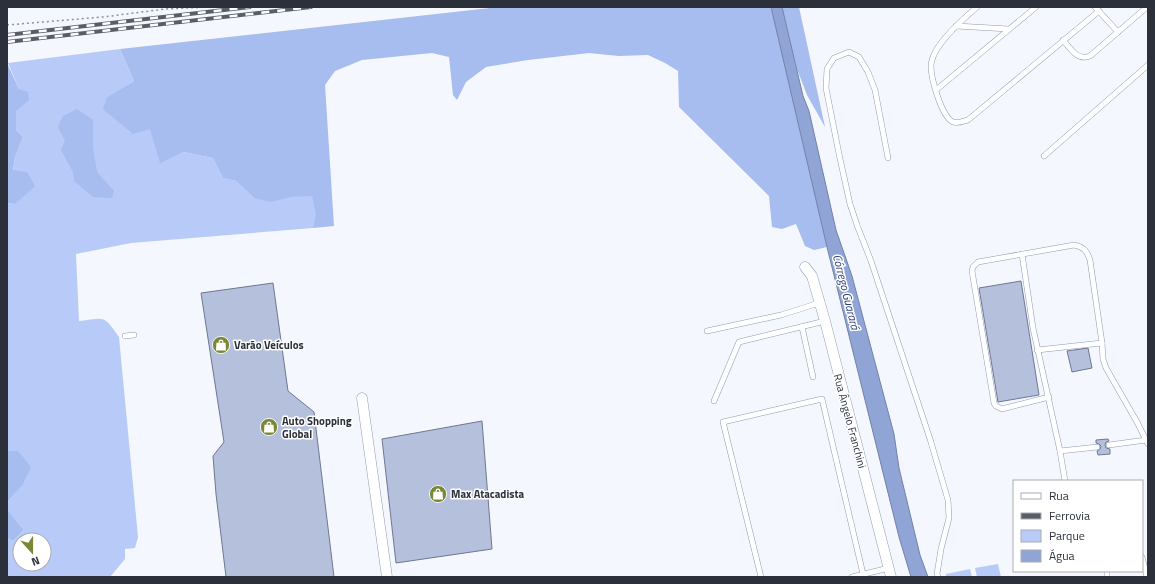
<svg xmlns="http://www.w3.org/2000/svg" width="1155" height="584" font-family="'Titillium Web',sans-serif">
<style>
.green{fill:#b8caf8;fill-rule:evenodd}
.forest{fill:#a7bcef}
.water{fill:#90a4d6;stroke:#7281a8}
.building{fill:#b4c0dc;stroke:#6d7891}
.lines{fill:none;stroke-linecap:round;stroke-linejoin:round}
.lane-casing{stroke:#8f9ab5;stroke-width:6}
.street-casing{stroke:#8f9ab5;stroke-width:11}
.path{stroke:#8d919a;stroke-width:1.5;stroke-dasharray:2 3;stroke-linecap:butt}
.lane{stroke:#fff;stroke-width:5}
.street{stroke:#fff;stroke-width:10}
.rail-casing{stroke:#595d67;stroke-width:4}
.rail{stroke:#fff;stroke-width:2.5;stroke-dasharray:8;stroke-linecap:butt}
.labels{text-anchor:middle;stroke-width:3;stroke-linejoin:round;paint-order:stroke}
.poi-label{font-size:11px;font-weight:bold;fill:#2b303b;stroke:#fff;text-anchor:start}
.street-label{font-size:11px;fill:#2b303b;stroke:#fff}
.water-label{font-size:12px;font-style:italic;fill:#2c407d;stroke:#fff}
</style>
<rect width="100%" height="100%" fill="#f4f7fd"/>
<g class="green">
<path d="M120,49L134,81L107,97L183,152L213,158L223,178L236,181L254,198L291,197L312,195L317,214L313,228L131,243L76,254L79,321C105,318 103,314 119,337L138,537L135,548L125,549V559L110,577H7V538L13,541L24,530L7,509V502L22,486L18,451H7V203L15,204L13,171L15,157L23,137L16,130V111L19,89L8,63ZM20,540H44V564H20Z"/>
<path d="M998,564L1001,577H977L975,568Z"/>
<path d="M970,569L972,577H946V574Z"/>
</g>
<g class="forest">
<path d="M499,7H771L827,247L814,250L805,246L796,224L782,229L772,227L769,196L679,107L678,71L665,63L648,55L619,56L589,53L528,60L486,67L466,82L457,100L453,95L449,57L432,53L362,60L335,71L325,85L334,226L313,228L316,214L312,196L291,197L271,202L254,198L236,181L223,178L213,158L183,152L160,163L150,129L133,134L103,109L107,97L134,81L120,49Z"/>
<path d="M782,7H799L825,127L807,95L797,69Z"/>
<path d="M7,63L19,89L28,92L29,100L16,111V130L23,137L15,157L13,170L27,172L35,186L15,204L7,203Z"/>
<path d="M77,109L93,120V148L97,172L114,191L112,198L93,197L74,181L73,172L61,150L65,141L58,127L63,116Z"/>
<path d="M7,451H18L31,467L22,486L7,502Z"/>
<path d="M7,509L24,530L13,541L7,538Z"/>
</g>
<path class="water" d="M771,7H782L803,96L809,111L836,230L852,276L894,434L899,468L920,555L928,577H911L899,537L827,247Z"/>
<g class="building">
<path d="M1021,281L1039,395L998,402L979,288Z"/>
<path d="M273,283L288,391L314,412L334,577H226L216,494L213,456L224,442L201,293Z"/>
<path d="M1088,348L1092,368L1072,372L1067,351Z"/>
<path d="M482,421L492,549L396,563L382,439Z"/>
<path d="M1108,439L1109,441L1106,442L1105,445L1106,448L1110,449V454L1098,455L1097,451L1100,449L1101,446L1099,444L1096,443V440Z"/>
</g>
<g class="lines">
<defs>
<g id="lane">
<path d="M977,7C963,19 939,40 933,57C932,60 931,63 931,66C931,78 941,116 953,122C958,124 963,121 968,120L1099,11"/>
<path d="M1095,7L1118,32"/>
<path d="M956,26L1009,29"/>
<path d="M1063,40C1071,49 1077,61 1090,56L1147,7"/>
<path d="M936,90L1036,7"/>
<path d="M1044,156L1148,65"/>
<path d="M888,158L875,90L868,72L859,57L849,52L834,58L827,69L826,88L839,154L850,204L857,225L871,261L930,439L948,500L949,518L941,549L937,574L938,577"/>
<path d="M1022,254L1033,328L1060,451L1065,481"/>
<path d="M802,327L813,377"/>
<path d="M707,331L781,315L819,303"/>
<path d="M125,336L134,335"/>
<path d="M1037,350L1102,343"/>
<path d="M1049,397L1002,409L996,406L994,403L972,271L973,267L978,262L1074,245C1084,247 1087,251 1090,260L1102,343L1103,359L1106,368L1137,422L1146,440"/>
<path d="M714,401L739,342L825,321"/>
<path d="M1109,445L1146,440L1148,444"/>
<path d="M1060,451L1097,447"/>
<path d="M1142,557L1147,577"/>
<path d="M1107,571V577"/>
<path d="M761,577L723,422L822,399L863,574"/>
<path d="M852,577L889,568"/>
</g>
<g id="street">
<path d="M805,267L812,276L825,321L891,577"/>
<path d="M362,398L387,577"/>
</g>
</defs>
<use href="#lane" class="lane-casing"/>
<use href="#street" class="street-casing"/>
<path class="path" d="M7,25L103,17L165,9L211,7"/>
<use href="#lane" class="lane"/>
<use href="#street" class="street"/>
<defs>
<g id="rail">
<path d="M7,35L250,7"/>
<path d="M7,42L311,7"/>
</g>
</defs>
<use href="#rail" class="rail-casing"/>
<use href="#rail" class="rail"/>
</g>
<defs>
<symbol id="shop-disc" viewBox="-11 -11 22 22"><circle r="9.5" fill="#7a8735" stroke="#fff"/><path d="M-5-2.5h2.3a2.7 3.5 0 0 1 5.4 0H5L5.5 6h-11ZM-1.5-2.5h3a1.5 2.3 0 0 0-3 0Z" fill="#fff"/></symbol>
</defs>
<g fill-rule="evenodd">
<use href="#shop-disc" x="211" y="335" width="20" height="20"/>
<use href="#shop-disc" x="259" y="417" width="20" height="20"/>
<use href="#shop-disc" x="428" y="484" width="20" height="20"/>
</g>
<g class="labels">
<g class="poi-label">
<text x="234" y="349">Varão Veículos</text>
<text x="282" y="425">Auto Shopping<tspan x="282" dy="13">Global</tspan></text>
<text x="451" y="498">Max Atacadista</text>
</g>
<g class="street-label">
<text transform="translate(850 421) rotate(75)" y="4">Rua Ângelo Franchini</text>
</g>
<g class="water-label">
<text transform="translate(846 292) rotate(76)" y="4">Córrego Guarará</text>
</g>
</g>
<rect width="1155" height="584" fill="none" stroke="#2b303b" stroke-width="16"/>
<rect x="1013" y="480" width="130" height="92" fill="#ffffff" stroke="#aaacb1"/>
<rect x="1021" y="493" width="20" height="6" fill="#ffffff" stroke="#aaacb1"/>
<text x="1049" y="500" font-size="12" fill="#2b303b">Rua</text>
<rect x="1021" y="513" width="20" height="6" fill="#595d67" stroke="#aaacb1"/>
<text x="1049" y="520" font-size="12" fill="#2b303b">Ferrovia</text>
<rect x="1021" y="530" width="20" height="12" fill="#b8caf8" stroke="#aaacb1"/>
<text x="1049" y="540" font-size="12" fill="#2b303b">Parque</text>
<rect x="1021" y="550" width="20" height="12" fill="#90a4d6" stroke="#aaacb1"/>
<text x="1049" y="560" font-size="12" fill="#2b303b">Água</text>
<g transform="translate(32 552) rotate(159)"><circle r="19" fill="#ffffff" stroke="#aaacb1"/>
<path d="M0-3L7 15L0 10L-7 15Z" fill="#7a8735"/>
<text y="-6" font-size="11" font-weight="bold" text-anchor="middle" fill="#2b303b">N</text>
</g>
</svg>
